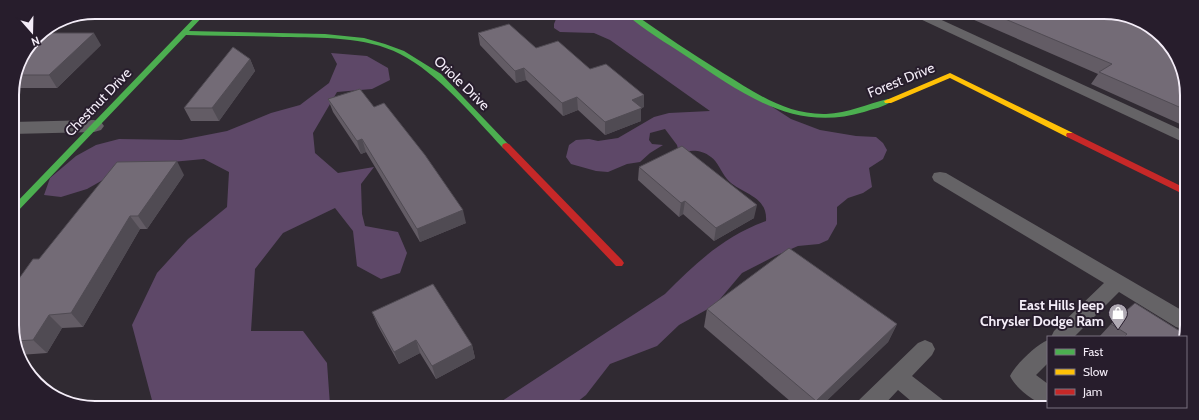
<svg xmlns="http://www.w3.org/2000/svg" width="1199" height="420" font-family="Cabin,sans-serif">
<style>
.forest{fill:#5e4868}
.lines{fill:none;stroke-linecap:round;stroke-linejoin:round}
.lane{fill:#656366;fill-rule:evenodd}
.street{fill:#656366;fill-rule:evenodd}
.fast{fill:#4caf50;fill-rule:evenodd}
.slow{fill:#ffc107;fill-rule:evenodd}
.jam{fill:#c62828;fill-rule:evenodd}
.wall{fill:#635c65}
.shaded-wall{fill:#504b53}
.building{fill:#736b76;stroke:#504b53}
.labels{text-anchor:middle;stroke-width:4;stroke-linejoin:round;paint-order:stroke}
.street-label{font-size:14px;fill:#f4edf8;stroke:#271d2c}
.poi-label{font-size:14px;font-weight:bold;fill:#f4edf8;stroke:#271d2c;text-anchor:end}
.rim{fill:none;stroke:#f4edf8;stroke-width:2}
</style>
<rect width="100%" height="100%" fill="#302a32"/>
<g class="forest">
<path d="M558,14H629L791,119L820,130L856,136L876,137L883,143L887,150L883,159L869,168L872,187L863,193L848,198L837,207V224L828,240L819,244L798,246L775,256L742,273L715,305L679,325L657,346L610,364L586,395L572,406L496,405L665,294C696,263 724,236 766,221C768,195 740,194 727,179C721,172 718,162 711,157C701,149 690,150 679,153L677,145L665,129L650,133L649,140L652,144L663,145L650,153L640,162L627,164L608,172L596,171L571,164L566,157L569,145L576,140L589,139L598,141L618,138L654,117L669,113L710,111L610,40L594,33L560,32L554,28V24Z"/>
<path d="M331,53L367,56L388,68L390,80L372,89L337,92L313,133L315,153L338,173L374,167L361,184L362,214L365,226L398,232L407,253L400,273L381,279L357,266L353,231L335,208L283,233L255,269L251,331H303L327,363L330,405L153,404L132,325L157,273L188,239L227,207L229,172L204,159L150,164L110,176L87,189L61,197L44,195L50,178L76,156L96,145L119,139L181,140L227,131L271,113L300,105L329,83L337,64Z"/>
</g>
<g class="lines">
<g class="lane">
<path d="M916,15L933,16L1186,132L1185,143L918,18Z"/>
<path d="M940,172L946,173L1183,311V329L1176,327L1119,292L1074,337H1051L1054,331L1104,283L934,181L932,177L934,173Z"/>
<path d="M925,340L932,343L935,349L932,355L912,376L943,400L946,407H918L898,390L882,407H856L859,400L918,343Z"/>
<path d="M1048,340V363L1036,375L1048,384V407C1035,402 1016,389 1010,376C1016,364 1036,345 1048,340Z"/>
<rect x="1050" y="407" width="23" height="1"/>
</g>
<path class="street" d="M94,120L101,122L104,126L101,130L94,132L12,134V122Z"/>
<g class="fast">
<path d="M200,12H207L189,31L325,34L364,38L385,44L404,51L441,74L510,146L506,149L503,148C473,116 439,74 400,54C365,36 321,38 283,37C251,36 218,36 186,35L16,213L13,214V206Z"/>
<path d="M626,14H634C663,34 692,54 723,73C756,93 786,115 826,114C848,113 867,104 888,99L892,101C885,107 872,109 864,112C793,133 742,93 686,56C668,44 641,28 626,14Z"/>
</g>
<path class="slow" d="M950,73L1073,133L1074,135L1070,137H1067L950,78L891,103H885L884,101Z"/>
<g class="jam">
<path d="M1067,133H1073L1185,188V195L1067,137L1066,135Z"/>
<path d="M506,143L509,144L622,260L624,263L622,266H616L503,148L502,146L503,144Z"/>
</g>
</g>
<g class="wall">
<path d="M965,16H1130L1186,84V120L1180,124L1091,84L1098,74Z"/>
<path d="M478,33L536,48L590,69L644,95V107L641,108V121L605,135L578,110L563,116L526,80L516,83L480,45Z"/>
<path d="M101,45L57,88H13L20,60Z"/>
<path d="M250,59L255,71L219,121H191L184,108Z"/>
<path d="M328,99L374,107L466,223L420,242L366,152L361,154L333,112Z"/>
<path d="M639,167L754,218L714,241L683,214L679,217L638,180Z"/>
<path d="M184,175L147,229H140L83,327L62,328L47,353L20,355L14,341L39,259Z"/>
<path d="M707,309L897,324L888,342L820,407H797L704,327Z"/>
<path d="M372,312L472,345L475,358L436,379L420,353L399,364L378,326Z"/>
<path d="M1111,324L1183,337H1099Z"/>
<path d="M1075,407H1111L1109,408H1076Z"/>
</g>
<g class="shaded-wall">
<path d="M94,33L101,45L57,88L49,75Z"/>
<path d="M250,59L255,71L219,121L212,108Z"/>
<path d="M524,68L526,80L516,83L515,71Z"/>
<path d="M644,95V107L641,108V121L605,135V122L632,100Z"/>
<path d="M577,97L578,110L563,116L562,103Z"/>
<path d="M1186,117V120L1180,124Z"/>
<path d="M362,139L366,152L361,154L357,141Z"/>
<path d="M177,161L184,175L147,229L138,216Z"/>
<path d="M685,201L683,214L679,217L681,203Z"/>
<path d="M757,205L754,218L714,241L716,228Z"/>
<path d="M463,210L466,223L420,242L417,229Z"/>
<path d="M130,216L140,229L83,327L71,313Z"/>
<path d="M49,315L62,328L47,353L33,340Z"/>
<path d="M897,324L888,342L820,407H814L816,401Z"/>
<path d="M416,340L420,353L399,364L394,352Z"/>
<path d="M472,345L475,358L436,379L432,366Z"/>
</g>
<g class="building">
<path d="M998,16H1130L1166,41L1186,84V110L1099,72L1112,64Z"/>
<path d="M509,24L536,48L558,41L590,69L606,64L644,95L632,100L642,108L605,122L577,97L562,103L524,68L515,71L478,33Z"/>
<path d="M52,33H94L49,75H16L20,60Z"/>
<path d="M233,47L250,59L212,108H184Z"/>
<path d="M360,89L374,107L384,103L425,155L463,210L417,229L362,139L357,141L328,99Z"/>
<path d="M682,146L757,205L716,228L685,201L681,203L639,167Z"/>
<path d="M177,161L138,216H130L71,313L49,315L33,340L14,341L13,287L33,259H39L117,162Z"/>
<path d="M789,248L897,324L816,401L707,309Z"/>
<path d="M433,284L472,345L432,366L416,340L394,352L372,312Z"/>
<path d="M1135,303L1183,333V337H1124L1127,334L1111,324Z"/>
</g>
<defs>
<symbol id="shop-pin" viewBox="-11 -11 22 30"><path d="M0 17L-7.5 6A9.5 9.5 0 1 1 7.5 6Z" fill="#afa9b3" stroke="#271d2c"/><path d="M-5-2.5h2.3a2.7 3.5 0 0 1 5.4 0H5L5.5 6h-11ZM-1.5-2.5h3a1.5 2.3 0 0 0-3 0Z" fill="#fff"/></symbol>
</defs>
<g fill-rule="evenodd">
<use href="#shop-pin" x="1107" y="302" width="22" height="30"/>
</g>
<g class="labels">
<g class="street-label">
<text transform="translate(901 80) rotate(-22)" y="5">Forest Drive</text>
<text transform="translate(462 83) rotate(44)" y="5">Oriole Drive</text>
<text transform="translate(98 102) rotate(-46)" y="5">Chestnut Drive</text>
</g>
<g class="poi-label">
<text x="1104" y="310">East Hills Jeep<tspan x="1104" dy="16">Chrysler Dodge Ram</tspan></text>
</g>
</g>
<path d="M0 0H1199V420H0ZM95 19H1104A76 76 0 0 1 1180 95V325A76 76 0 0 1 1104 401H95A76 76 0 0 1 19 325V95A76 76 0 0 1 95 19Z" fill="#271d2c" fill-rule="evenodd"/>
<path class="rim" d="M95 19H1104A76 76 0 0 1 1180 95V325A76 76 0 0 1 1104 401H95A76 76 0 0 1 19 325V95A76 76 0 0 1 95 19Z"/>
<rect x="1047" y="336" width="140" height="72" fill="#271d2c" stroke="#79707e"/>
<rect x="1055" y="349" width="20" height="6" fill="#4caf50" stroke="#79707e"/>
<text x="1083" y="356" font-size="12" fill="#f4edf8">Fast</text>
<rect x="1055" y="369" width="20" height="6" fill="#ffc107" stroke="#79707e"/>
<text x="1083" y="376" font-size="12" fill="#f4edf8">Slow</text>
<rect x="1055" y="389" width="20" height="6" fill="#c62828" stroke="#79707e"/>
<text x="1083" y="396" font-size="12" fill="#f4edf8">Jam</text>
<g transform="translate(32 32) rotate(160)" stroke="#271d2c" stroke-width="3" paint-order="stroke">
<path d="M0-3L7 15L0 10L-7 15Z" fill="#f4edf8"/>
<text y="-6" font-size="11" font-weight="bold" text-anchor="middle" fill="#f4edf8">N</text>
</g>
</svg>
